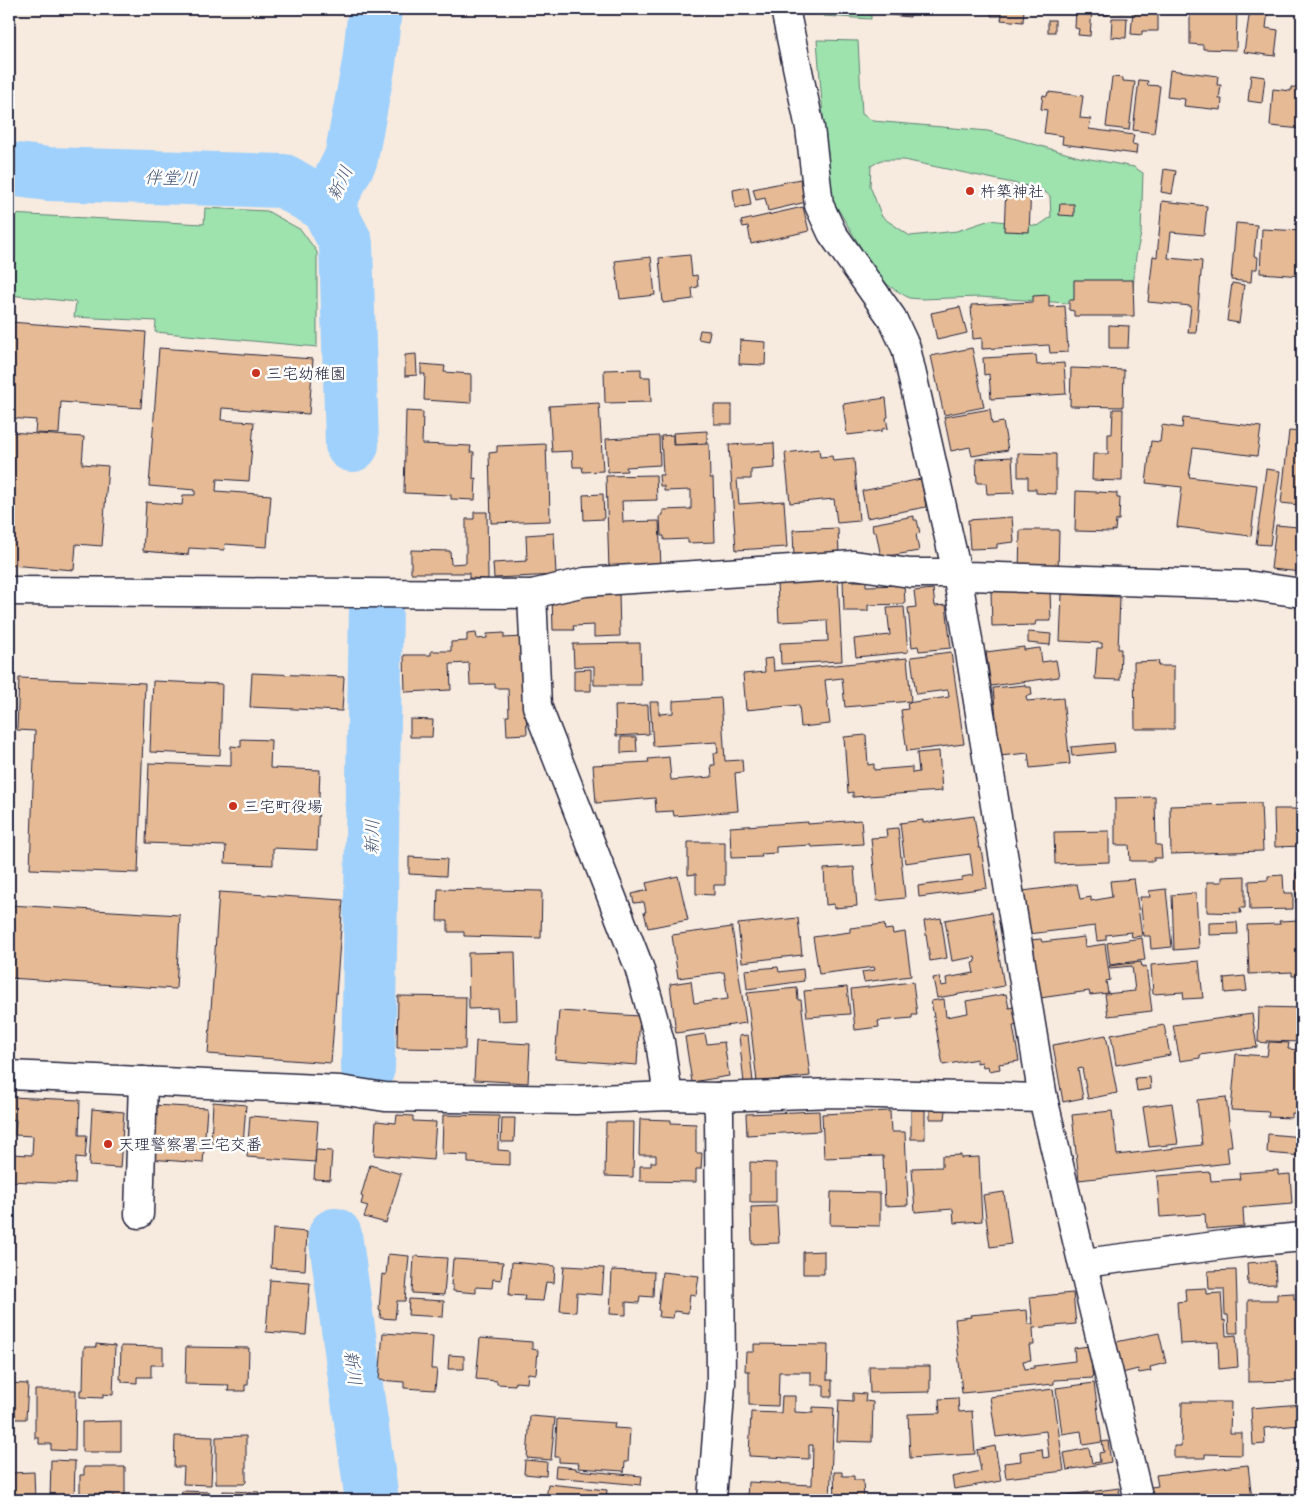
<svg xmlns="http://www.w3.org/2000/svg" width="1311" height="1509" font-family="Itim,'Klee One',sans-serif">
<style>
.green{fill:#9ee2ae;stroke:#608274;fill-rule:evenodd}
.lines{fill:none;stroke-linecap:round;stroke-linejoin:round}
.river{stroke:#a0d1fc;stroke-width:54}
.building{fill:#e5ba95;stroke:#22223b}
.minor-casing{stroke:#22223b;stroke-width:31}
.minor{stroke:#fff;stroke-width:28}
.poi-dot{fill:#c8321e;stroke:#fff;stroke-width:2}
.labels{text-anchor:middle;stroke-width:5;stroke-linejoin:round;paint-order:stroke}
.poi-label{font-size:16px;fill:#22223b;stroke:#fff;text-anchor:start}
.water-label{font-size:18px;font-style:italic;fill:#485775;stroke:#fff}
</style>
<rect width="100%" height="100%" fill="#f7eadf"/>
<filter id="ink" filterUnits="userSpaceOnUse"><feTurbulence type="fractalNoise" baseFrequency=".02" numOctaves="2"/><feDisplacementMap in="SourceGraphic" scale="10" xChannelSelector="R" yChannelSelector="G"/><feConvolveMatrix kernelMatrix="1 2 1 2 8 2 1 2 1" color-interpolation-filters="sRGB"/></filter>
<g filter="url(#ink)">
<g class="green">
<path d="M821,9H871V19L824,16Z"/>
<path d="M817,40L858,41L862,114L873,121L988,131L1079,157L1134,167L1143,173L1141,234L1136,256L1132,299L1110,306L980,297L921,299L909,298L889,286L873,268L829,194ZM881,160H904L1041,189L1050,196L1051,217L1038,226L990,220L957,231L910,236L882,217L870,186L871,166Z"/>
<path d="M205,208L267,211L301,230L317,252V347L155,332L156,321L74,317L76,302L9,295V214L204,224Z"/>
</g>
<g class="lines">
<g class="river">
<path d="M9,169L48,174L284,181L327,206"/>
<path d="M327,206L346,243L352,445"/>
<path d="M327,206L351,158L369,63L375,9"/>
<path d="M368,1068L376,606"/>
<path d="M335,1235L372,1500"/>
</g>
</g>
<g class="building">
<path d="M743,9H765V12L744,14Z"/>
<path d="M880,9H911L910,17L880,14Z"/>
<path d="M964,9H1024L1023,22L1001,20L1002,16H991V11Z"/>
<path d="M1076,9H1092L1090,36L1078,35L1079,29L1075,28Z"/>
<path d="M1098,9H1125L1124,12L1108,11V15H1097Z"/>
<path d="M1133,9H1158V31H1142V35L1131,34Z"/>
<path d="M1190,9H1237L1236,50L1203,49V45L1190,44Z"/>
<path d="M1250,9L1268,11L1266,28L1278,30L1275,56L1244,52Z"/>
<path d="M1112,18H1127L1126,38L1111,37Z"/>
<rect x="1048" y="20" width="7" height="12"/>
<path d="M1170,70L1218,76L1217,85H1221L1219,99H1222L1221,110L1184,106L1185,99L1167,97Z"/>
<path d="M1251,75L1265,77L1262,103L1248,101Z"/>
<path d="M1112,77L1123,78V81L1135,82L1129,130L1106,127Z"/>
<path d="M1139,80L1148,81L1147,85L1160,86L1154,133L1133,130Z"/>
<path d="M1291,87L1302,88V129L1270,126L1273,89L1291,91Z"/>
<path d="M1048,92L1083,96L1080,118L1091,119L1089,129L1134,135L1132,144L1137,145L1136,154L1062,144L1063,136L1044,133L1047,110L1041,109L1043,95L1047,96Z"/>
<path d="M1164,169L1176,171L1172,194L1161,192Z"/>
<path d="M800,179L806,202L768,211L765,198L756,200L753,189Z"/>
<path d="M1006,186L1031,187L1029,232L1004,231Z"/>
<path d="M748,187L751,205L735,208L733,190Z"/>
<path d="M1162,201L1207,206L1204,235L1171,232L1168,258L1202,261L1196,333H1188L1191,306L1148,302L1153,256L1157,257Z"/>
<path d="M1060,204H1074V216L1059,215Z"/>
<path d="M803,207L809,231L751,244L748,226L743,227L741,221Z"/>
<path d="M1236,223L1257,225L1254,256L1258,257L1257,269H1252L1251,282L1231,280Z"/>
<path d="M1262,229L1302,231V276L1260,273Z"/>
<path d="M690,255L692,276L697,275L698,287L692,288L693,299L663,303L659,258Z"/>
<path d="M651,257L655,295L620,299L615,261Z"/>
<path d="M1074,280H1133L1134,316H1074V311L1069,310V300H1074Z"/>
<path d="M1232,283L1244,285L1239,323L1227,321Z"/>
<path d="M1049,295V307L1065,306L1068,352L1050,353L1049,345L982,349V338L973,339L971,305L1033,302V296Z"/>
<path d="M960,307L967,333L937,340L931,313Z"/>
<path d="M9,322L146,332L141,408L61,402L59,434L35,433L36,420L9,418Z"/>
<path d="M1109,325L1129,326L1128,348H1109Z"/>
<path d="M700,330L710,331L708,341L698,339Z"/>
<path d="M740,340L766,342L765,365L739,364Z"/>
<path d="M159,348L313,359L309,414L222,408L221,420L254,422L249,481L217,479L216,491L271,495L267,547L225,544L224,550L189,548L188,555L143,551L146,502L182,505L183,495H195V490L149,486Z"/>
<path d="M972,348L984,407L944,415L931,356Z"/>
<path d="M416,354L417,375L405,376V355Z"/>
<path d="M1036,355L1037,365L1064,363L1066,394L991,399L989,374L984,375L983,358Z"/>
<path d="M421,364L445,366L444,372L471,374V403L424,400L425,374H421Z"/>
<path d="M1071,368L1124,370L1123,407L1070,406Z"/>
<path d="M641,369V377H650L651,402L605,403L604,370Z"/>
<path d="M886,398L888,417L886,418L888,428L882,429V431L847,435L843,404Z"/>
<path d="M599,403L603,471L583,472L582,467H573L572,451L552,452L549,406Z"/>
<rect x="714" y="405" width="18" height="19"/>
<path d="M990,409L992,424L1003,422L1008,450L972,456L970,447L951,451L944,417Z"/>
<path d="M1113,409H1123L1122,481L1092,480L1093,454H1108V434H1112Z"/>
<path d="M406,411L423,412L422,444L471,446L470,452H474L473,479L476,478L475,500L451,499V495L404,493Z"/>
<path d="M1183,418L1261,427L1257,456L1193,448L1189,477L1257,485L1251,536L1177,527L1182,487L1146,483L1151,441L1160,442L1162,425L1182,428Z"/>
<path d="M707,431V443L674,445L673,433Z"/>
<path d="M1289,431L1302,432V572L1271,569L1276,525L1298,527L1300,505L1281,503Z"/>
<path d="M9,432L84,437L82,464L108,466L102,546L76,544L74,570L9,565Z"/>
<path d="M673,435V445L709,444L710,478H713L715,542L688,543V539L664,540V536H661L660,516L663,515V510L691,509V490L664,491V486H660L659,475H663L661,436Z"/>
<path d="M659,436L660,465L626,467L627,471L608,472L606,439Z"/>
<path d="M774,443L775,468L751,470V479H737L739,504L784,501L787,547L736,550L729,445Z"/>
<path d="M546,444L547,473H549L550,521L491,523L489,453L497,452V446Z"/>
<path d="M819,449L820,457L832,456L833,461L854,459L859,521L837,523L834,499L790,503L785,453Z"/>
<path d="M1018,453L1056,454V494L1036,493V489H1028V477H1018Z"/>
<path d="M1012,457L1014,493L987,494L986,483H977L976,459Z"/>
<path d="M1266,469L1280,471L1270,545L1256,544Z"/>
<path d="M656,475L657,500L622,501L623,522L659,521L661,567L609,569L606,476Z"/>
<path d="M921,479L926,507L867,518L862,491Z"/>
<path d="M1076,491L1117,493V498H1120L1119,520H1116L1115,531L1112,530L1113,532L1075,531Z"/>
<path d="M603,494L604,519L584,520L583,495Z"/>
<path d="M474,512H487L488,579L469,578V573H411V550L450,551L451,564L466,563V519H474Z"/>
<path d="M914,516V520H917L920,533L916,534L919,551L881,557L876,532H873L872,524Z"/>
<path d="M1012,517L1014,542L997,544V548L970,549L968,520Z"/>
<path d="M838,528L839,556L794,558L793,530Z"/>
<path d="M1020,530H1059L1058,572L1019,571Z"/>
<path d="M554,533L556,575L494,578L493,563L527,561L526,535Z"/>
<path d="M814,577V582L838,580L842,661L781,664L780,643L828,641L827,620L779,622L777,583L808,582V578Z"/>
<path d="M853,577V581H866V586L904,585L905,604L868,605V611H844L843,578Z"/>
<path d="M933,589L935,606L946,605L951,648L919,651L918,646L912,647L908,608L916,607L914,591Z"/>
<path d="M1050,590L1051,621H1036L1035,625L992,626L991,591Z"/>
<path d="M619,592L620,636L594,637V625L573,626L574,630H553L552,594Z"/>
<path d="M1062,594L1120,597L1118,649H1121L1120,680L1095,679L1097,648H1102V643L1060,641Z"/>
<path d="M904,607L908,652L856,657L854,639L890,635L887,608Z"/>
<path d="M1028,632L1051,634L1050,645L1028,643Z"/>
<path d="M476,633L477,639L487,638V634L504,633V638L523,637L527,734L507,735L506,716H509L508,688H495V684L470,685L469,663L450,664L451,690L405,692L404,655H431V651H451V642L467,641V634Z"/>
<path d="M640,643L641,685H594V666L574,667L573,644Z"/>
<path d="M1024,647V650L1040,648L1042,662L1056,660L1059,677L991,686L986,652Z"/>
<path d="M951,652L964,744L907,751L901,710L908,709L907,703L949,697L948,690L916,694L911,657Z"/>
<path d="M773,658L774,671L907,658L911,701L845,707L842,678L825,680L830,724L801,727L799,705L746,710L743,674L765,672L764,659Z"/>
<path d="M1159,661L1158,666H1174V729H1135L1134,662Z"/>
<path d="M591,669V691H574V670Z"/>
<path d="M252,673L344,677L342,711L250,707Z"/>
<path d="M19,678L145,683L138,873L30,869L35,731L17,730Z"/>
<path d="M153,681L222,684L220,755L150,752Z"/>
<path d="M1025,685V687H1031L1032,695L1026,696L1027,701L1063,698L1070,764L1030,768L1028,753L1000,756L993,688Z"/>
<path d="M721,698L725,761L742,760L743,772L735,773L738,811L674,816L673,811L656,812L655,798L596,803L593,765L649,762L648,759L669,757L671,780L712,777L711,765H715L714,753H718L717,742L653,746L650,702H659V714L673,713V701Z"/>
<path d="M648,705L649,734L616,736L615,706Z"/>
<path d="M410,719L433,720L432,737H410Z"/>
<path d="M866,735L868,765L874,764V770L912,767V773L919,772L917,753L939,751L942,791L853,797V792L848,793L844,737Z"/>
<path d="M621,737H636L637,752L621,753Z"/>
<path d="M241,739L271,740L270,768L320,770L317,850L273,848V865L225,863L226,846L146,843L149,763L231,766V746L241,747Z"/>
<path d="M1114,743L1115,752L1072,756L1071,747Z"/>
<path d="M1155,797L1156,845H1161L1162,858H1154V861H1130L1129,845H1115V798Z"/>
<path d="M1261,803L1263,851L1171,854L1170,806Z"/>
<path d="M1274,809H1302V846L1275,847Z"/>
<path d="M974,816L979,848H981L987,888L919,897L918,886L962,880V877L973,875L970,854L905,863L900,823L923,820V823Z"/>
<path d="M861,820L863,844L812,847L811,845L776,847V853L761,854L762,857L731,858L730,827L808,822V824Z"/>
<path d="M898,828L905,898L877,901L871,838L887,837L886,829Z"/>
<path d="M1109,831V862L1055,864L1054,832Z"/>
<path d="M688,842H725V885H714V895L696,894V874L688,875Z"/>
<path d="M409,857L447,859L446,876L409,874Z"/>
<path d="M854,867L857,906L834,908V904L826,905L824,869Z"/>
<rect x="1296" y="873" width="6" height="29"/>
<path d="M1283,875L1284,893H1293V909L1250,910L1249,881L1268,880V876Z"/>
<path d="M678,876L688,920L648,928L644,912H646L644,902L634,903L632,894L648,890L646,883Z"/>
<path d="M1245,876V908H1240L1241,913L1207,912V882H1222V877Z"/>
<path d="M1134,879L1142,936L1132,937L1131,932L1106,935V940L1097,941L1095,926L1029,934L1023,891L1077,884L1080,899L1091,897V901L1112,897L1110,881Z"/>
<path d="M438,889L542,891L541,938L464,936V932H448V921H437Z"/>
<path d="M1166,889L1172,947L1151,949L1150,936H1144L1140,897H1150L1149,891Z"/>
<path d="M219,892L343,900L331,1063L208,1054Z"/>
<path d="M1196,893L1199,948L1174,950L1172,895Z"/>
<path d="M9,905L180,915L176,989L9,978Z"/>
<path d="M992,912L1004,986L937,998L933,978L939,977L941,986L947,985L946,978L974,973L972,963L976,962L975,957L952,961L945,920Z"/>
<path d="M798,918L802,955L742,962L738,924Z"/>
<path d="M941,918L947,958L930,961L924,921Z"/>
<path d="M1300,920V922H1302V976H1292V972L1249,974L1247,925L1280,924L1279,921Z"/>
<path d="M1237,922L1238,934L1209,935V923Z"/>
<path d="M884,924L885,930L892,929L893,934L905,932L911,976L864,982L862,972L875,970L874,967L819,974L813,937L850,932V928Z"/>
<path d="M732,927L746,1023L676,1033L670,984L691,981L694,1003L728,999L724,972L678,978L672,935Z"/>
<path d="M1084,937L1085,947L1105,944L1110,980L1106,981L1108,993L1090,995L1089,991L1040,998L1033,945H1030V940L1041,939L1042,942Z"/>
<path d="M1142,938L1145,960L1110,965L1107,943Z"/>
<path d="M515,952L517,1020L498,1021L497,1008L469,1009L468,953Z"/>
<path d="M1199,961L1203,998L1184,999L1183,992L1153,994L1151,965Z"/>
<path d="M1141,962L1142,967L1146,966L1152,1011L1108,1016L1105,994L1135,991L1132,966L1110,968L1109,966Z"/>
<path d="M778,967L779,972L803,969L804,981L747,989L745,970Z"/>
<path d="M1245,976L1247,991L1225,993L1224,978Z"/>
<path d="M913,982L917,1015H912V1018L878,1021L879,1027L855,1030L851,989Z"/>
<path d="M847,987L850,1014L807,1017L804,991Z"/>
<path d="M797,988L798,1000H801L810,1076L757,1082L747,993Z"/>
<path d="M1006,994L1009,1008L1018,1006L1021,1025L1013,1026L1019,1061L999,1064L1000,1069L989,1071L988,1066L983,1067L982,1062L977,1063V1059L943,1065L931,1001L944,999L946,1017L968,1013L966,1001Z"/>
<path d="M398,996L466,997L465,1049L397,1048Z"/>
<path d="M1259,1007L1302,1008V1042L1267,1041V1043L1258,1042Z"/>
<path d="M559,1011L640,1016L637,1065L555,1059Z"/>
<path d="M1252,1014L1257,1047L1200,1055V1058L1180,1061L1173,1025Z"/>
<path d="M1164,1025L1170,1055L1116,1065L1111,1035Z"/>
<path d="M705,1034L707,1044L724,1042L729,1076L692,1082L685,1037Z"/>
<path d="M748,1035L753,1082L744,1083L739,1036Z"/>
<path d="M1106,1035L1117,1093L1088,1099L1082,1068L1078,1069L1083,1098L1063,1102L1053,1045Z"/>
<path d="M476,1041L530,1044L528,1083L474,1080Z"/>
<path d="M1269,1042L1289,1043L1288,1049L1302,1050V1114L1292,1113V1118L1268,1117L1269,1112L1231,1110L1236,1054L1267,1056Z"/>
<path d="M1150,1077L1151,1089L1137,1091L1135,1078Z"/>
<path d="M10,1097L80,1100L79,1135H87L85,1158L76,1157L75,1184L9,1181V1154L32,1155L33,1136L15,1135L16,1120L9,1119Z"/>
<path d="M1226,1097L1232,1146H1227L1229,1163L1079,1180L1072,1115L1112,1111L1117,1155L1202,1145L1197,1100Z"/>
<path d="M213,1102L246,1105L243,1145L211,1143Z"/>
<path d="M1172,1103L1178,1144L1149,1147L1143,1107Z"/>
<path d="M152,1105L207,1108L203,1163L149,1159Z"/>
<path d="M92,1109L124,1112L120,1168L89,1166Z"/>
<rect x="911" y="1110" width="14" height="29"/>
<path d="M930,1110H946L945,1119H930Z"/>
<path d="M819,1111L820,1131L747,1135L746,1114Z"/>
<path d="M890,1111L891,1132H905L908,1205L885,1206L883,1156L824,1158L822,1114Z"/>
<path d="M397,1115L413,1116V1121L436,1122L433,1160L374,1155L376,1121L396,1123Z"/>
<path d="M443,1115L499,1116L498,1150L510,1151V1165L468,1163V1155L442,1154Z"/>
<path d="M250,1116L318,1121L315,1162L247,1157Z"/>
<path d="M502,1118H515L514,1142H501Z"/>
<path d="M640,1119L671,1120V1123L696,1124V1153H702L701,1169H696V1182L640,1181V1166H651V1162H656V1155H639Z"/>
<path d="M606,1122H634L633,1177L605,1176Z"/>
<path d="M1268,1134L1302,1137V1156L1267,1153Z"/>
<path d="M316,1150L332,1151L330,1180L314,1179Z"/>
<path d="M961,1155V1158L979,1157L982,1221L954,1223L953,1209L915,1212L912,1168L942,1167V1156Z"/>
<path d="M750,1162L776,1163V1202H750Z"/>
<path d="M370,1165L401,1174L386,1223L364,1217L368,1206L361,1204L363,1197L361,1196Z"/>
<path d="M1278,1170V1175L1290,1174L1292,1204L1243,1208L1244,1226L1206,1229L1205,1214L1160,1217L1157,1176L1210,1172L1211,1181L1240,1179L1239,1173Z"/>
<path d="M831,1192L880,1193V1226L830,1225Z"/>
<path d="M1004,1192L1011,1244L990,1247L983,1195Z"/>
<path d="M777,1206L779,1243L752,1244L751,1207Z"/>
<path d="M273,1229L307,1232L305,1270L271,1268Z"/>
<path d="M824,1251V1274H803V1252Z"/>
<path d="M388,1254L409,1256L405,1301H397L395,1319L380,1318L381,1310H379L382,1274L386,1275Z"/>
<path d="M414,1256L447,1258L444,1295L412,1293Z"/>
<path d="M453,1259L503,1262L501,1280L493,1279L492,1288L476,1287V1293L453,1291V1285H451Z"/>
<path d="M1275,1261L1276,1284L1248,1285L1247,1263Z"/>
<path d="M512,1262L555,1266L554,1283L546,1282L543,1301L524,1300L525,1296L509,1295Z"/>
<path d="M564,1266L604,1268L602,1295L577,1293L576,1312L560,1311Z"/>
<path d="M612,1270L654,1272L653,1297L640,1296L639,1303L626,1302V1315L610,1314Z"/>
<path d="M1236,1270L1238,1333H1229L1228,1315H1225L1224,1289H1209L1208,1271Z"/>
<path d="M662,1272L699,1276L696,1295L690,1294L688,1313L674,1311L673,1318L659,1317L660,1311L658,1310Z"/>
<path d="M270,1280L310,1283L306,1335L266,1332Z"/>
<path d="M1206,1288V1294L1221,1293L1223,1321L1225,1320L1226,1336L1236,1335L1238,1367L1219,1369L1218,1342L1180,1344L1177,1302L1186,1301L1185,1289Z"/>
<path d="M1073,1293L1076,1324L1033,1328L1034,1345H1029L1031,1360L1023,1361L1025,1369L1034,1368V1366L1075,1361L1074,1348L1089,1346L1093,1378L1054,1380V1384L962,1393L955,1319L971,1317L970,1315L1027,1310L1028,1324H1033L1030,1297Z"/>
<path d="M1294,1293V1299H1302V1381L1248,1382V1300H1277V1294Z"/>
<path d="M409,1299L444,1301L443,1317L408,1315Z"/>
<path d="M383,1333L433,1336L431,1369H437L435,1390L404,1388V1382L379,1380Z"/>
<path d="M1159,1333L1166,1363L1150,1367L1151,1371L1139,1373L1138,1369L1122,1373L1116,1342Z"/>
<path d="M480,1338L532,1342V1349L538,1350L536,1374L528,1373L527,1383L515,1382V1385L497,1384V1381L476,1379Z"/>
<path d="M96,1344L115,1346L113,1395L103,1394V1398L80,1397V1390H83L84,1347H96Z"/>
<path d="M754,1344L828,1345L827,1380H832V1397H824V1385H811V1372H779L778,1406L749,1405V1371H745L746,1352H754Z"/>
<path d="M121,1346L163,1347V1365H151V1377H137V1383L122,1382V1379H120Z"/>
<path d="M186,1347L249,1348L248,1385H245V1391H228L229,1385L185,1384Z"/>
<path d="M449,1355L464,1356V1369H448Z"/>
<path d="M869,1366H930V1392L870,1393Z"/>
<path d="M9,1383L28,1384L26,1419H9Z"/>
<path d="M1094,1383L1102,1442L1083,1445L1081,1431L1062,1434L1056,1388Z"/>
<path d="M1053,1389L1064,1471L1006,1478L1004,1463L1021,1461L1020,1452L1042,1449L1043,1458L1049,1457L1046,1431L996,1437L990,1397Z"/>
<path d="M35,1390H76L75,1451L51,1450V1444H39V1438H35Z"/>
<path d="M853,1393L866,1394L865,1401L873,1402L872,1442L837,1441L839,1400L853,1401Z"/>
<path d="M782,1396H795V1412L813,1413V1407L834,1408L830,1500L747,1499L748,1482L812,1485L813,1445H809V1459L749,1456L751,1412L781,1413Z"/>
<path d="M958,1398L959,1412L972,1411L975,1454L910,1458L908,1414L940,1413L939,1399Z"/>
<path d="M1182,1402H1231L1230,1433H1242V1455L1205,1454V1458H1174V1446H1181Z"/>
<path d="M1302,1404V1425L1264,1428L1265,1444L1253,1445L1251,1408Z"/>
<path d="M530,1416L555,1418L551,1460L527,1458Z"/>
<path d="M557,1419L615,1423L614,1428L630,1429L628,1462H625L624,1473L623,1471L578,1468L579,1463L559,1462V1457H555Z"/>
<path d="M121,1421V1452H82V1422Z"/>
<path d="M175,1436L213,1437L211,1485L183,1484L184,1467H174Z"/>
<path d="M246,1436V1482L244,1484H216V1437Z"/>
<path d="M1108,1441L1111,1462L1067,1470L1064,1453L1089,1448L1092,1463L1100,1462L1099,1453L1104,1452L1102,1442Z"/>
<path d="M995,1446L1001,1481L954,1489L952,1477L981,1471L977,1450Z"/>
<path d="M51,1460L75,1461L74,1500H50Z"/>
<path d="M525,1460L547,1462L546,1476L524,1474Z"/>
<path d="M1248,1465L1252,1500H1153L1151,1487L1158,1486L1156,1475Z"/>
<path d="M556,1466L576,1468V1470L642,1476L641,1485L555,1477Z"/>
<path d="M84,1467H125V1498H113V1494H80V1475H84Z"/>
<path d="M34,1472L35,1500H11L10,1473Z"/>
<path d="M834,1472H842V1476H854V1480H863L864,1500H835Z"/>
<path d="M548,1484L607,1490L606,1500H546Z"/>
<path d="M1119,1488L1120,1500H1061L1060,1496Z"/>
<path d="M182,1491L210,1492L209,1500H176V1495L181,1496Z"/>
<path d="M223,1491L259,1492V1500H222Z"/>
<path d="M1057,1496V1500H1026Z"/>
</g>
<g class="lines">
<defs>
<g id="minor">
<path d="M785,9L810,128L819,205L832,233L892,318L906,348L957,573L1043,1098L1139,1500"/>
<path d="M9,591L532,594L585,582L854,565L910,573H957L967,576L1246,585L1302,593"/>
<path d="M532,594L537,706L639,967L660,1042L668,1096"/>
<path d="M9,1075L340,1090L385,1097L576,1100L668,1096L717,1097L835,1093L1043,1098"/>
<path d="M139,1214L143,1081"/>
<path d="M1084,1263L1239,1243L1302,1237"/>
<path d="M712,1500L721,1383L719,1114L717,1097"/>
</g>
</defs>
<use href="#minor" class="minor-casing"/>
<use href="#minor" class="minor"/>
</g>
</g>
<g class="poi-dot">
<circle cx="970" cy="191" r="5"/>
<circle cx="256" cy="373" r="5"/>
<circle cx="233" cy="806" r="5"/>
<circle cx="108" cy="1144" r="5"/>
</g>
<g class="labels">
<g class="poi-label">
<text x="980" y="197">杵築神社</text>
<text x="266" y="379">三宅幼稚園</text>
<text x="243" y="812">三宅町役場</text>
<text x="118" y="1150">天理警察署三宅交番</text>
</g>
<g class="water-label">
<text transform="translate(171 178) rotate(2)" y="6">伴堂川</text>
<text transform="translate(340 183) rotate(-65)" y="6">新川</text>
<text transform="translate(372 837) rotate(-89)" y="6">新川</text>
<text transform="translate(353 1368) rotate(82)" y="6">新川</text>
</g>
</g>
<rect width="1311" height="1509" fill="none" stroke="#fff" stroke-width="30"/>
<rect x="15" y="15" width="1281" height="1479" fill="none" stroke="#22223b" stroke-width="2" filter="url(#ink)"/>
</svg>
